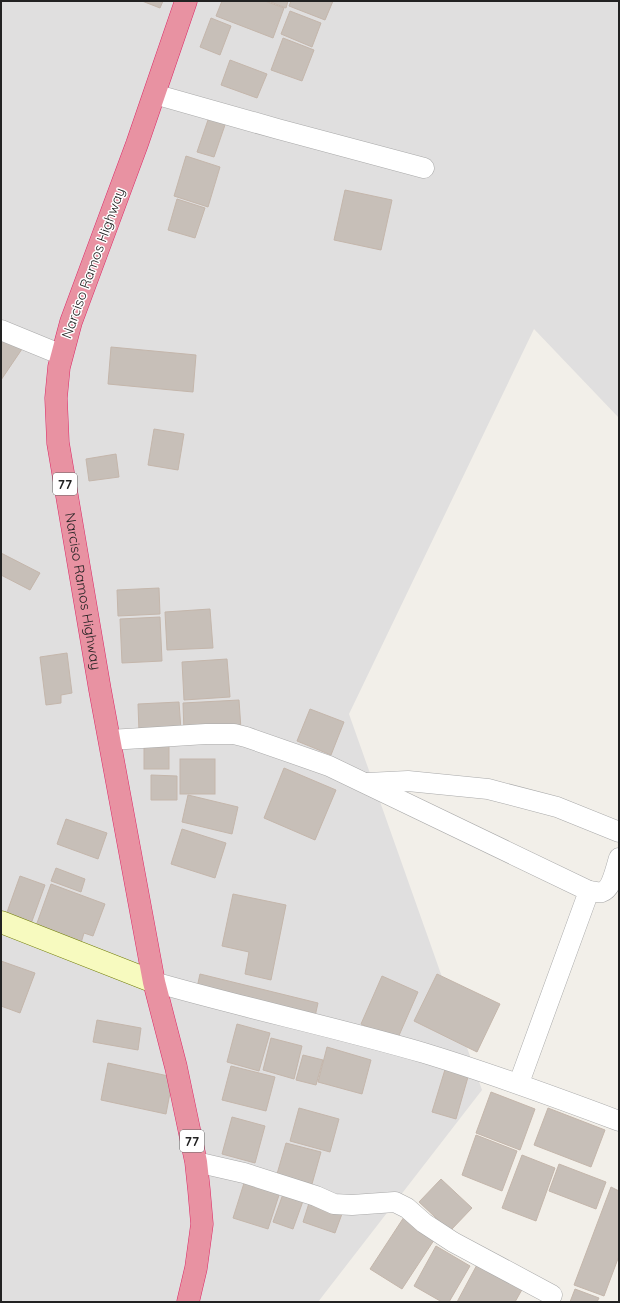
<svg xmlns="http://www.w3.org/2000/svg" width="620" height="1303" font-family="Quicksand,sans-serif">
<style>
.residential{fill:#e0dfdf}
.building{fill:#c7bfb8;stroke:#c4b6ab}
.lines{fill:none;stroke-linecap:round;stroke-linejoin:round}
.street-casing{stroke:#a9a9a9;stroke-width:21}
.secondary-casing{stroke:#707d05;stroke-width:23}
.highway-casing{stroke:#dc2a67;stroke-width:23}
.street{stroke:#fff;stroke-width:20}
.secondary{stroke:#f7fabf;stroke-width:22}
.highway{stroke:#e892a2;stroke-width:22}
.labels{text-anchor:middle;stroke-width:3;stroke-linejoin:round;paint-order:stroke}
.shield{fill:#fff;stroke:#646464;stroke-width:1}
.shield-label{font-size:13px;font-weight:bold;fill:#222}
.street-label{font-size:14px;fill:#222;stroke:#fff}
</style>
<rect width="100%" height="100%" fill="#f2efe9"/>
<path class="residential" d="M1,1H619V418L534,329L349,714L482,1090L318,1302H1Z"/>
<g class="building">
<path d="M142,1H163L160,8Z"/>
<path d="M222,1H265L284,8L273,38L216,16Z"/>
<path d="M268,1H288L286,8Z"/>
<path d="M291,1H333L325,20L289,6Z"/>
<path d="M290,11L321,23L312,47L281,34Z"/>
<path d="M211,18L231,26L220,55L200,47Z"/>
<path d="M283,38L314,50L302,81L271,70Z"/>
<path d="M230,60L267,74L257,98L221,85Z"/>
<path d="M209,117L226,122L214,157L197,152Z"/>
<path d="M186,156L220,167L208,207L174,196Z"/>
<path d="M345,190L392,200L381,250L334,240Z"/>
<path d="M177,199L205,208L195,238L168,230Z"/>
<path d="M1,334L22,349L1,380Z"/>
<path d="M111,347L196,355L193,392L108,384Z"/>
<path d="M154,429L184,434L178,470L148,465Z"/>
<path d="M116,454L119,477L89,481L86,459Z"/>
<path d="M1,553L40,573L30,590L1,575Z"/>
<path d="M159,588L160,614L118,616L117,590Z"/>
<path d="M210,609L213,648L167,650L165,612Z"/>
<path d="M160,617L162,661L122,663L120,619Z"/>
<path d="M67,653L72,693L61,695V703L46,705L40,657Z"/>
<path d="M227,659L230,697L184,700L182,662Z"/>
<path d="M239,700L241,729L184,733L183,703Z"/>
<path d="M179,702L181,730L139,732L138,704Z"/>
<path d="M310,709L344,722L331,755L297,741Z"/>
<rect x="144" y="746" width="25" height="23"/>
<rect x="180" y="759" width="35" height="35"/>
<path d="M284,768L336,790L315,840L264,818Z"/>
<path d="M151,775L177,776V800H151Z"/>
<path d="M188,795L238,807L232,834L182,822Z"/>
<path d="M66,819L107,833L98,859L57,844Z"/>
<path d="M182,829L226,843L215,878L171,864Z"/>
<path d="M56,868L85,879L81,892L51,881Z"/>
<path d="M20,876L45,885L31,924L6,915Z"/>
<path d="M51,884L105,904L93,936L84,933L81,943L36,926Z"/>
<path d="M233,894L286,905L271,980L245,974L249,952L222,946Z"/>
<path d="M1,961L35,973L20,1013L1,1006Z"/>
<path d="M200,974L318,1003L314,1021L196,992Z"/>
<path d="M437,974L500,1004L477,1052L414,1021Z"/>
<path d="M382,976L418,992L397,1040L361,1024Z"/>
<path d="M97,1020L141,1028L138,1050L93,1042Z"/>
<path d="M237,1024L270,1033L259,1071L227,1062Z"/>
<path d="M271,1038L302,1046L294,1079L263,1070Z"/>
<path d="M327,1047L371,1060L362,1094L318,1082Z"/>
<path d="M303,1055L323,1060L316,1085L296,1080Z"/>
<path d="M108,1063L173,1077L166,1114L101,1100Z"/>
<path d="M447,1063L470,1070L456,1119L432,1112Z"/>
<path d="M231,1066L275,1077L266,1111L222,1100Z"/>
<path d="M491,1092L535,1109L520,1150L476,1133Z"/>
<path d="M299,1108L339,1119L330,1152L290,1141Z"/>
<path d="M548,1108L605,1130L591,1167L534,1145Z"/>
<path d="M232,1117L265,1126L255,1163L222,1154Z"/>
<path d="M476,1135L517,1151L502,1191L462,1175Z"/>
<path d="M286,1143L321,1152L312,1184L277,1174Z"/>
<path d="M522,1155L555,1168L536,1221L502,1208Z"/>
<path d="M559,1164L606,1182L596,1209L549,1191Z"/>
<path d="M441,1179L472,1208L450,1231L419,1202Z"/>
<path d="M245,1180L280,1192L268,1229L233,1218Z"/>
<path d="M611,1187L619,1191V1256L604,1296L574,1285Z"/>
<path d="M283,1194L303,1201L293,1229L273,1222Z"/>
<path d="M310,1200L343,1211L335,1233L303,1222Z"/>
<path d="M406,1214L438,1234L402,1289L370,1269Z"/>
<path d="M436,1246L470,1266L449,1302H442L414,1286Z"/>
<path d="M479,1261L524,1286L515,1302H457Z"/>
<path d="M575,1289L599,1298L597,1302H570Z"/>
</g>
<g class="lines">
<defs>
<g id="street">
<path d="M154,94L278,129L424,168"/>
<path d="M1,330L62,355"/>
<path d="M110,740L206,734H234L246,737L329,766L589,891L519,1083"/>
<path d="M367,783L408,781L488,789L557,807L619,832"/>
<path d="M589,891C593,891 598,893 602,892C612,889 616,867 619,858"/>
<path d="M154,982C244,1008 335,1027 424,1053C490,1073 555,1097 619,1121"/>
<path d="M196,1162L244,1173L316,1196L334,1204L352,1205L395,1202L407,1208L424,1223L453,1242L552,1295"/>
</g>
<path id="secondary" d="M1,922L154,982"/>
<g id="highway">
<path id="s1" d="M186,1L137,144L71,322L59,367L56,398L58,443L100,690L154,982L176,1067L196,1162L199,1190L202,1224L196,1268L188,1302"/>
</g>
</defs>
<use href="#street" class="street-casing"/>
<use href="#secondary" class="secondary-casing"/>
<use href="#highway" class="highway-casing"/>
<use href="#street" class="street"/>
<use href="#secondary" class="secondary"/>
<use href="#highway" class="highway"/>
</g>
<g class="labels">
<g class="shield">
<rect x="53" y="473" width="24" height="22" rx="3"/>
<rect x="180" y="1130" width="24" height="22" rx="3"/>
</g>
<g class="shield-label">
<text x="65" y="489">77</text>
<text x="192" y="1146">77</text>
</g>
<g class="street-label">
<text transform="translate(93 263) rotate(-70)" y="5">Narciso Ramos Highway</text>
<text dy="5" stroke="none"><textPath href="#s1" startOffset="614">Narciso Ramos Highway</textPath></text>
</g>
</g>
<rect width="620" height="1303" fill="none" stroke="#222222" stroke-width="4"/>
</svg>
